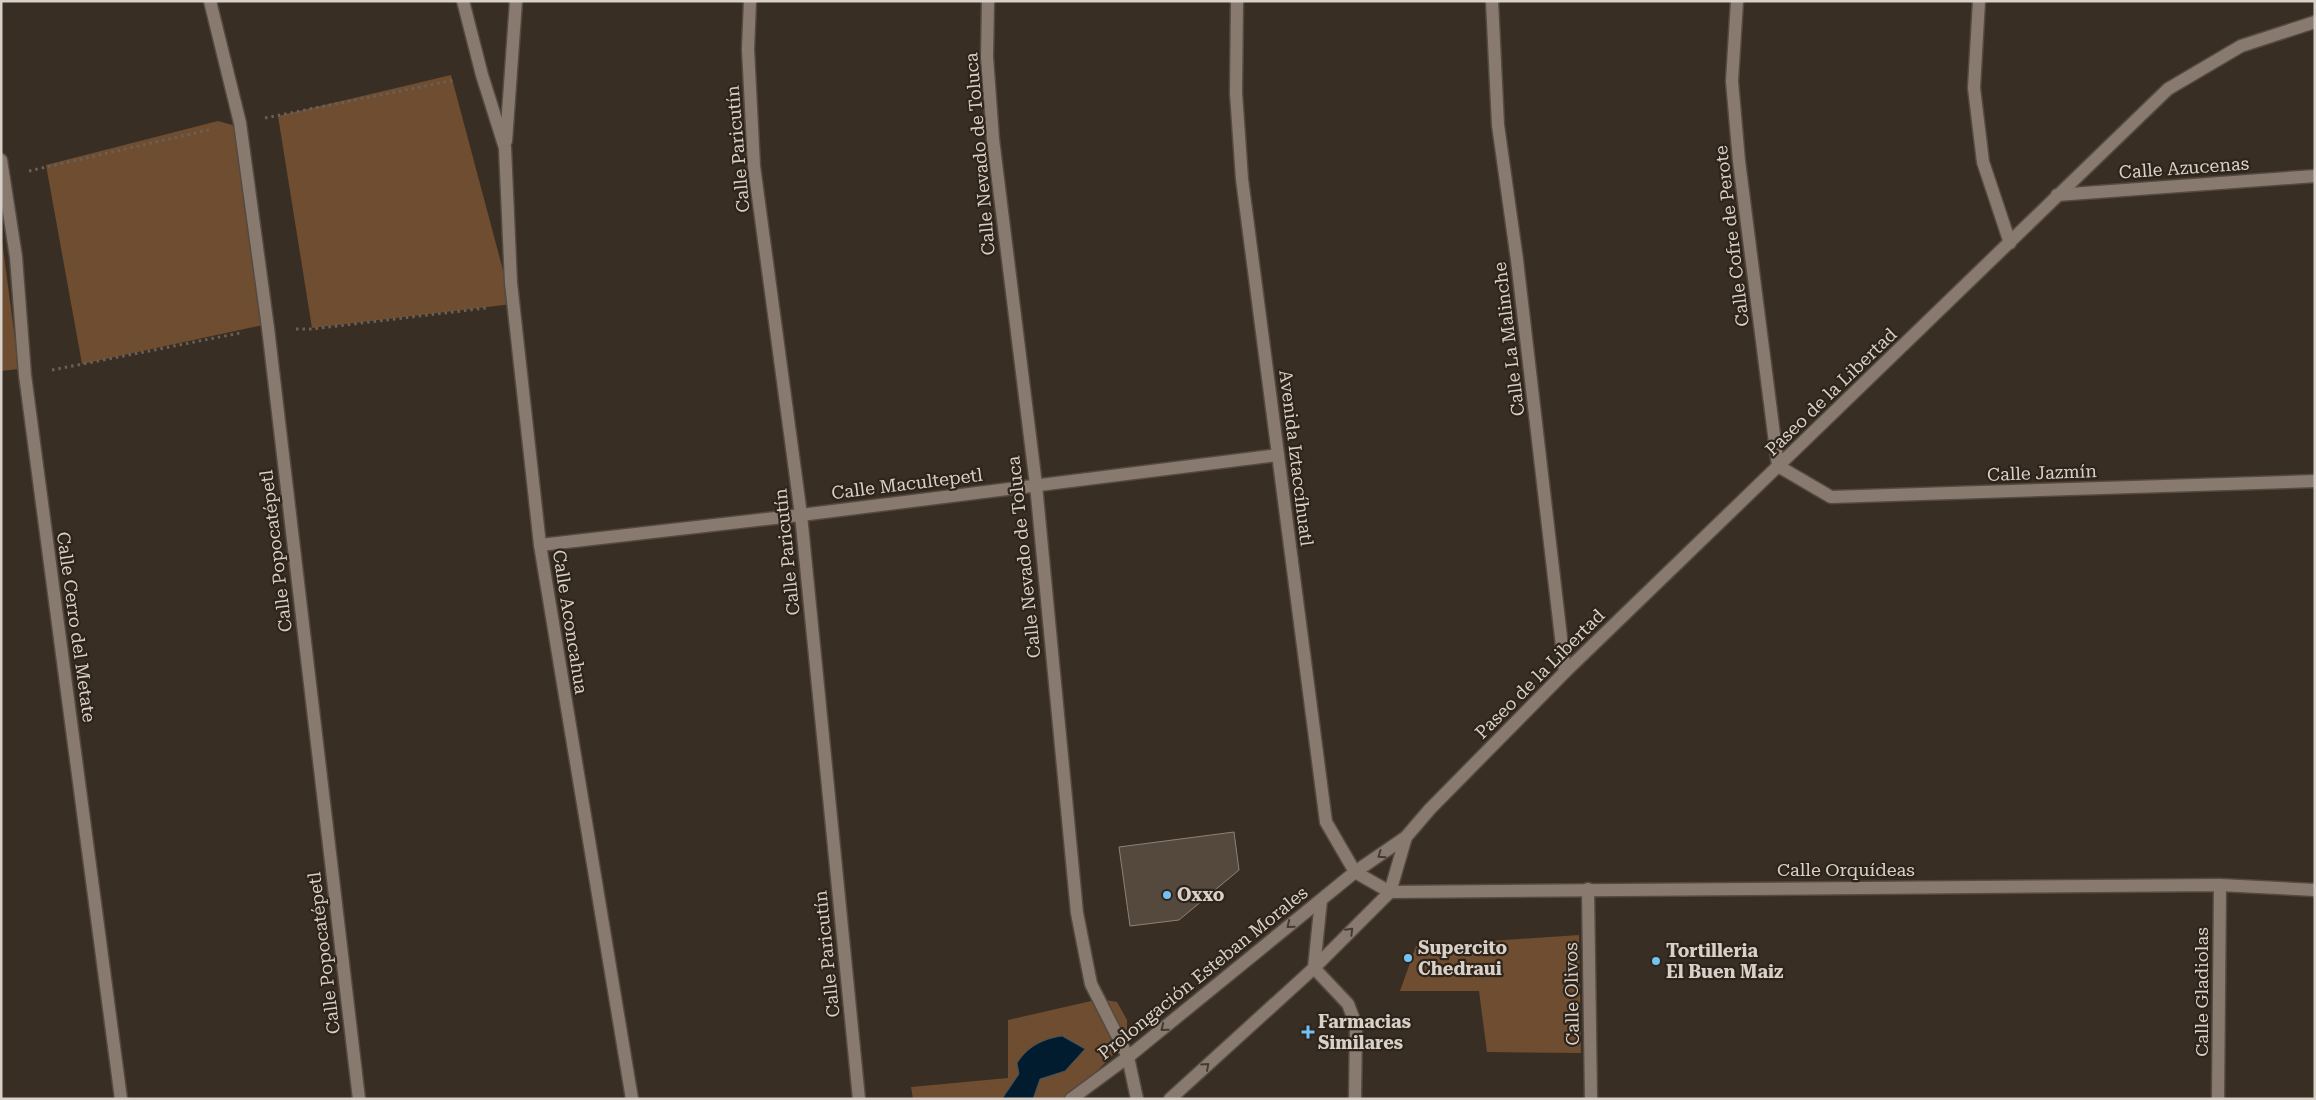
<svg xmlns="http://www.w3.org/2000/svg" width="2316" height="1100" font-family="'Roboto Serif',serif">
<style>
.green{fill:#6e4d30}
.water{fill:#001c2e;stroke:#41525d}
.building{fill:#55493e;stroke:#8f8176}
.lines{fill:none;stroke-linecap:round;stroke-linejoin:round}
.minor-casing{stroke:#544a42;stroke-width:15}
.path{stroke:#6a6057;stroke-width:3;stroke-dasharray:2.5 4;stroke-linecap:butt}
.minor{stroke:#887a6f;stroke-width:12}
.oneway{stroke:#453a2f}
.poi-dot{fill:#73c1f5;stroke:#2f241a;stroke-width:2}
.labels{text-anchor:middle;stroke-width:4.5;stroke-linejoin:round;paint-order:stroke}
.street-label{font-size:18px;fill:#d8d1ca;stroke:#2f241a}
.poi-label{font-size:18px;font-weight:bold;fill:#d8d1ca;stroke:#2f241a;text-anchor:start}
</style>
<rect width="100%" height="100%" fill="#392e24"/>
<g class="green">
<path d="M451,75L512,304L312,328L278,116Z"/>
<path d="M218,121L236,126L263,325L82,364L46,165Z"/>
<path d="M1,233L19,369L1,371Z"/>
<path d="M1579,935L1581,1053L1487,1052L1479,991H1400L1416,946Z"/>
<path d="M1100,999L1117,1002L1127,1020V1041L1083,1085L1066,1099H913L911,1087L1008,1078V1020Z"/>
</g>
<path class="water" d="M1062,1036L1085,1049L1065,1071L1040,1079L1033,1099H1002L1019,1074L1017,1063C1028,1046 1043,1039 1062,1036Z"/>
<path class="building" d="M1234,832L1239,870L1179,920L1130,926L1119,847Z"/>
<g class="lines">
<defs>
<g id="minor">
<path d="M210,1L240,123L268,328L359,1099"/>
<path d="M463,1L482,75L505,148L511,283L540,545L632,1099"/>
<path d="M750,1L748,49L754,166L801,515L859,1099"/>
<path d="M988,1L987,57L993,139L1036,485L1077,913L1091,984L1128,1057L1137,1099"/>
<path d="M1237,1L1236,93L1242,179L1326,822L1355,872L1390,892"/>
<path d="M1492,1L1498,125L1517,260L1565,672"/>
<path d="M1737,1L1732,81L1739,161L1778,466L1831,497L2315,481"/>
<path d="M1979,1L1974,88L1983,162L2010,243"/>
<path d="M506,141L516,1"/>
<path d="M1,160L16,257L25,375L121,1099"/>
<path d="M2057,195L2315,176"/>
<path d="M540,545L801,515L1278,455"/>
<path d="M1588,889L1591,1099"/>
<path d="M1390,892L2220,885L2315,890"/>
<path d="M1321,900L1314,968L1348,1004L1356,1025L1355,1099"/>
<path d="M1071,1099L1128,1057L1355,872L1406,837L1430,809L1565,672L2168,89L2241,46L2315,22"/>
<path d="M1170,1099L1314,968L1390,892L1406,837"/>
<path d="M2218,1099L2220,885"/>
</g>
</defs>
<use href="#minor" class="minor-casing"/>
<g class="path">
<path d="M265,118L455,80"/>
<path d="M29,171L213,129"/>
<path d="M296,329H312L486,308"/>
<path d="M52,370L240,333"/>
</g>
<use href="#minor" class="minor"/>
</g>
<defs><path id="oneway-chevron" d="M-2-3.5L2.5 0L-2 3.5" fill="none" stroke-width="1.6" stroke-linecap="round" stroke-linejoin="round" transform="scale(1.25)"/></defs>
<g class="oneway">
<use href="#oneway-chevron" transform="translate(1381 855) rotate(145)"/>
<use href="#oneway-chevron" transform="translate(1290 925) rotate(141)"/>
<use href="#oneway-chevron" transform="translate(1350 931) rotate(-45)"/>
<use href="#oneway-chevron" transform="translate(1164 1028) rotate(141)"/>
<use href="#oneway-chevron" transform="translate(1206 1066) rotate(-42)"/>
</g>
<g class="poi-dot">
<circle cx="1167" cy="895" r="5"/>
<circle cx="1408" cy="958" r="5"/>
<circle cx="1656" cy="961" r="5"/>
<path d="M1305.5 1024.5h5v5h5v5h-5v5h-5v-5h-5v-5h5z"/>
</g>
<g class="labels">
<g class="street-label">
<text transform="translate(738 149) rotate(-95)" y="6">Calle Paricutín</text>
<text transform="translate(980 154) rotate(-95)" y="6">Calle Nevado de Toluca</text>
<text transform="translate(2184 168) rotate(-4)" y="6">Calle Azucenas</text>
<text transform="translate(1732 236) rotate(-97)" y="6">Calle Cofre de Perote</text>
<text transform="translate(1509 339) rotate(-97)" y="6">Calle La Malinche</text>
<text transform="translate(1831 392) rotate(-44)" y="6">Paseo de la Libertad</text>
<text transform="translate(1296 458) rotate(83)" y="6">Avenida Iztaccíhuatl</text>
<text transform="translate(2042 473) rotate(-2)" y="6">Calle Jazmín</text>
<text transform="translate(907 484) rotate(-7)" y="6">Calle Macultepetl</text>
<text transform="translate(276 551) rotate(-97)" y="6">Calle Popocatépetl</text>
<text transform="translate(787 552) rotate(-96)" y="6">Calle Paricutín</text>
<text transform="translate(1024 557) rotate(-96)" y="6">Calle Nevado de Toluca</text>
<text transform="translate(570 622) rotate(81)" y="6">Calle Aconcahua</text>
<text transform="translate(76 627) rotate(82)" y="6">Calle Cerro del Metate</text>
<text transform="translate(1540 674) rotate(-45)" y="6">Paseo de la Libertad</text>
<text x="1846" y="876">Calle Orquídeas</text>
<text transform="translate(324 953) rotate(-97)" y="6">Calle Popocatépetl</text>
<text transform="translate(827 954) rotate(-96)" y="6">Calle Paricutín</text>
<text transform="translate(1203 973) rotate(-39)" y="6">Prolongación Esteban Morales</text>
<text transform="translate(2202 992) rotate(-90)" y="6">Calle Gladiolas</text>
<text transform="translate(1572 994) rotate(-91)" y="6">Calle Olivos</text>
</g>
<g class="poi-label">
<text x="1177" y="901">Oxxo</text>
<text x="1418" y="954">Supercito<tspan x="1418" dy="21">Chedraui</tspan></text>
<text x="1666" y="957">Tortilleria<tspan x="1666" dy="21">El Buen Maiz</tspan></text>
<text x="1318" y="1028">Farmacias<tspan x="1318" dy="21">Similares</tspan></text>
</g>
</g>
<rect width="2316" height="1100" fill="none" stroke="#d8d1ca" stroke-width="5"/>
</svg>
